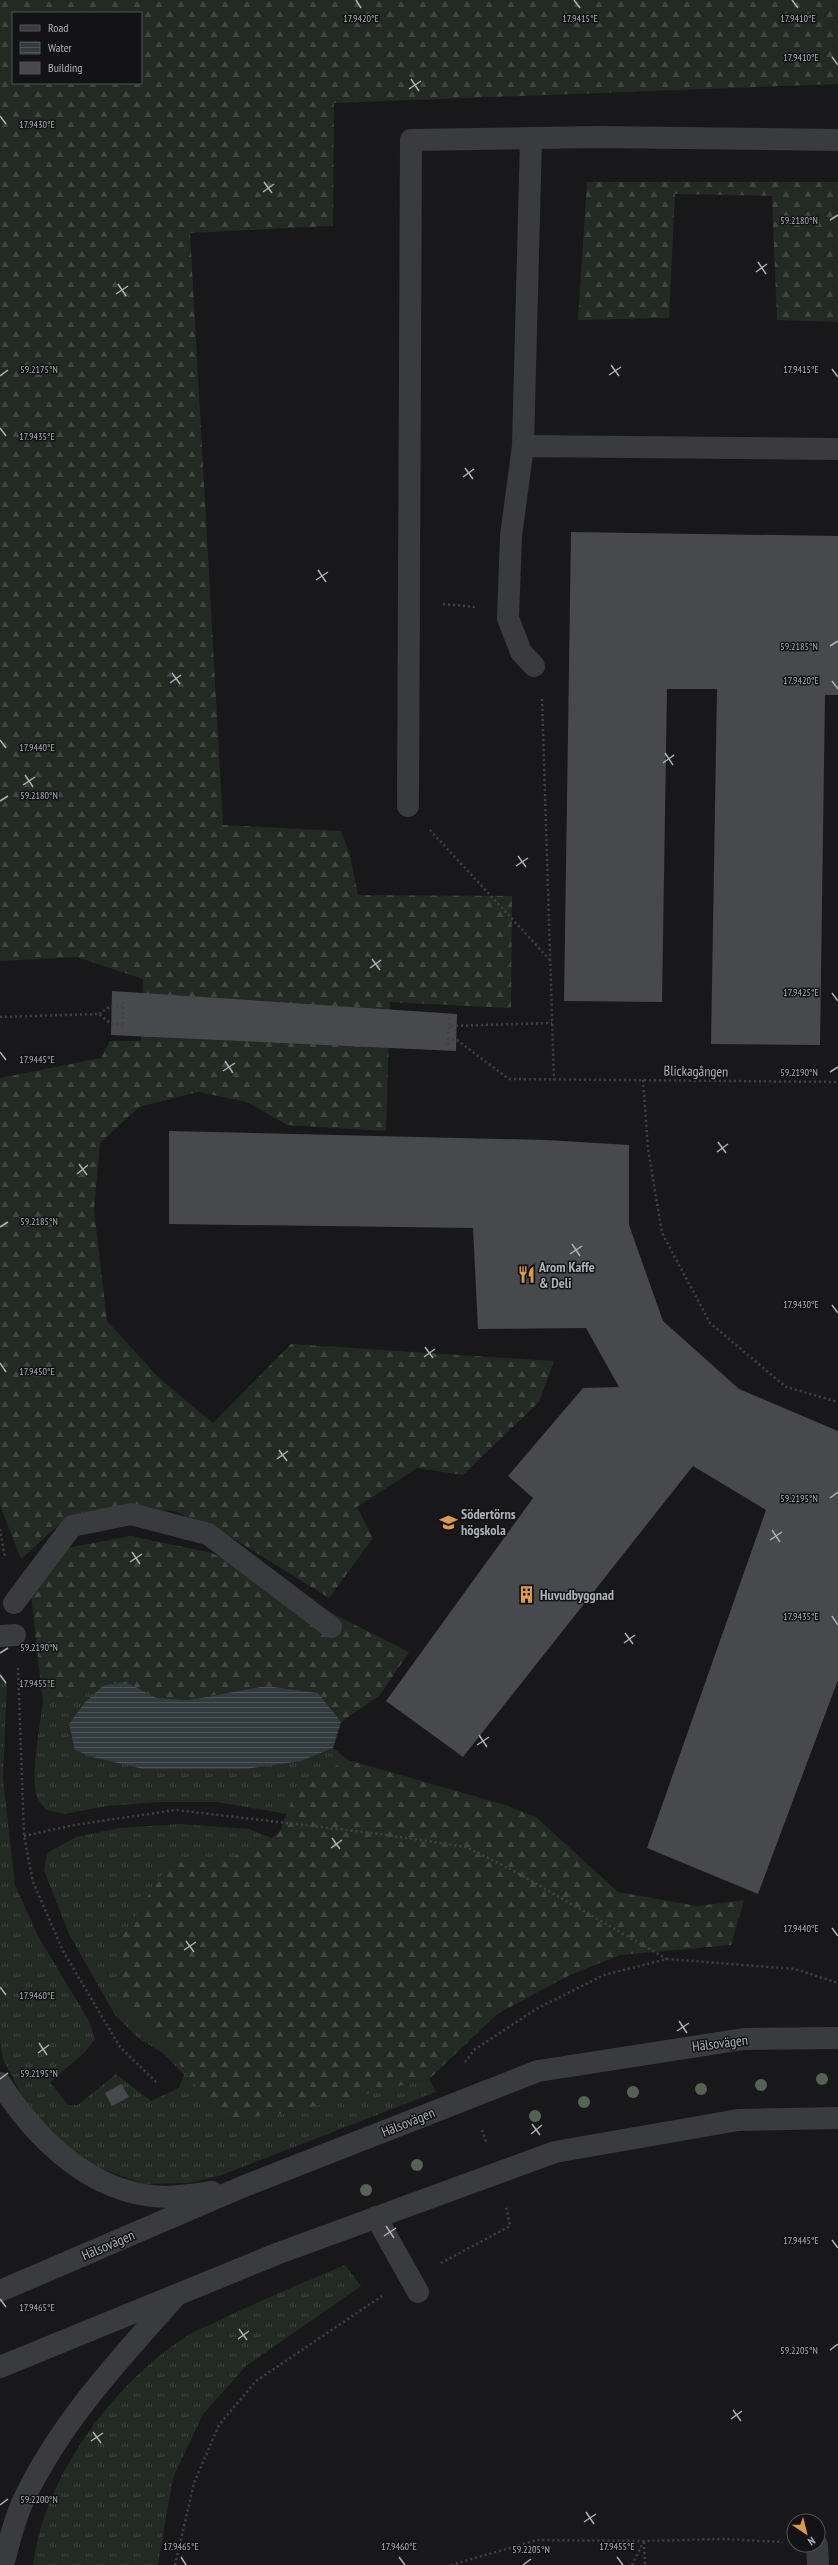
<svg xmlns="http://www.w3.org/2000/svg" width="838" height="2565" font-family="'PT Sans Narrow',sans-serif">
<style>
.grass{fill:url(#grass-tufts)}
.forest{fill:url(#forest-firs);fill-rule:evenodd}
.water{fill:url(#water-rules)}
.building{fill:#47494c}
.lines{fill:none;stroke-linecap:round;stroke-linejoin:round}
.path{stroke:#404245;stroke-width:2.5;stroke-dasharray:2 3;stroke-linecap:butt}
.minor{stroke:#3a3b3f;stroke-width:22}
.tree{fill:#556355}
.ticks{fill:none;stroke:#acb1b8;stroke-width:1.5}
.labels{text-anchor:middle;stroke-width:3;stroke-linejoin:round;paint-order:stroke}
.street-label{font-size:14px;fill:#acb1b8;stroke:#131315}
.poi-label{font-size:14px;font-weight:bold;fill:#acb1b8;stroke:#131315;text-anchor:start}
.ticks-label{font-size:10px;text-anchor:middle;fill:#acb1b8;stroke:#131315;stroke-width:3;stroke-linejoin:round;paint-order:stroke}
</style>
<defs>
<pattern id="grass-tufts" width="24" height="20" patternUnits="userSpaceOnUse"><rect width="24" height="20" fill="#232a23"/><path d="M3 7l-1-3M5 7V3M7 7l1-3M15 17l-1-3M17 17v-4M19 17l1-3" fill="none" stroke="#404641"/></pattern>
<pattern id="forest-firs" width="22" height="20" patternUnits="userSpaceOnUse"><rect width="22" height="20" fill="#232a23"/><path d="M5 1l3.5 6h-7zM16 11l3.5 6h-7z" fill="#404641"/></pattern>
<pattern id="water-rules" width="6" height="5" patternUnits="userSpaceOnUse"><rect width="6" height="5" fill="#323b3f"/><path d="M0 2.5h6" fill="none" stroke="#4d5559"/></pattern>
</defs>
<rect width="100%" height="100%" fill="#18181a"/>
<g class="grass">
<path d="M0,1671L7,1683L3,1778L15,1885L38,1936L89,2021L95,2039L84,2053L50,2082L68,2105H78L116,2074L151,2101L179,2088L184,2075L164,2054L137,2037L115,2015L69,1934L44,1870L47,1853L76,1837L119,1828L180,1824L249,1829L272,1838L233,1857L170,1862L121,2005L168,2049L221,2119L281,2114L429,2079L436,2092L219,2176L189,2183L145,2184L99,2168L61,2144L34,2119L3,2059L0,2043Z"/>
<path d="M104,1685L86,1701L301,1761L333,1748L348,1760L298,1785L287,1814L217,1802H160L107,1806L64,1814L46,1810C44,1806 39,1802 37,1797C30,1778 40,1724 43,1703Z"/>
<path d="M345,2265L361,2286L246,2366L203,2414L173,2478L158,2565H33C44,2478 111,2387 182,2339C194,2331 208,2326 220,2320C261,2300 303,2283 345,2265Z"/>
</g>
<g class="forest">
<path d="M0,0H838V84L334,103L333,226L190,233L223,825L341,831L350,855L358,895L512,896L511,1008L390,1002L386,1131L287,1125L247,1102L198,1092L139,1107L100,1143L94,1210L107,1321L159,1378L213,1423L291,1344L554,1361L539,1402L463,1475L417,1468L357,1507L373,1538L329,1598L223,1532L174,1511L111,1509L63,1521L21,1559L0,1505V1078L101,1058L110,1041H141L143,979L77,957L0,961ZM13,13H141V83H13Z"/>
<path d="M587,182H838V322L777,320L772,196L675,194L669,318L578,320Z"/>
<path d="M131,1536L212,1553L409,1652L380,1695L341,1722L318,1693L266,1686L189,1700L157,1698L126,1682L104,1685L43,1703L31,1594L67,1548Z"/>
<path d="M348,1760L505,1805L536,1817L618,1892L697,1906L744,1900L731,1945L620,1955L570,1975L497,2014L429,2079L281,2114L221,2119L168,2049L120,2005L118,1943L170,1862L233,1857L272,1838L280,1831L298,1785Z"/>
</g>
<path class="water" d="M126,1682L157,1698L189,1700L266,1686L318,1693L341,1722L333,1748L301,1761L246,1769H143L93,1757L75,1750L69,1724L86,1701L104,1685Z"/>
<g class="building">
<path d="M571,532L838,536V695H825L820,1045L711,1044L717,689H667L662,1002L564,1001Z"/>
<path d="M112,991L457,1014L456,1051L111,1035Z"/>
<path d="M169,1131L546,1140L629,1145V1225L663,1321L739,1389L838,1431V1680L758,1894L647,1848L766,1510L693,1466L463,1757L386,1701L533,1498L508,1476L583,1388L619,1387L586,1328L478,1329L473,1228L169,1224Z"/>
<path d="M121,2084L129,2097L112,2106L105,2093Z"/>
</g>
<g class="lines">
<g class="path">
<path d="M443,604L476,607"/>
<path d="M542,699L554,1080"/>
<path d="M430,830L550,960"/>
<path d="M123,1007V1024"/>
<path d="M99,1014L111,1006L123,1007L124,998"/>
<path d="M0,1017L99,1014L111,1024H123V1028"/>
<path d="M449,1018V1026L552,1023"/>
<path d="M448,1039L449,1026"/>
<path d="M448,1045V1039L457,1040L509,1079L838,1082"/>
<path d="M643,1080L648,1149L662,1233L710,1323L786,1387L838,1402"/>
<path d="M0,1529L5,1558"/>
<path d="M18,1668L24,1836L33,1882L63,1951L120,2047L157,2083"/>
<path d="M24,1836L74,1825L176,1810L380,1834L466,1847L512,1870L667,1959"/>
<path d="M465,2062L474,2050L536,2009L604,1975L667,1959L795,1969L838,1983"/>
<path d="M482,2130L486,2142"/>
<path d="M441,2263L510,2226L506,2206"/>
<path d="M644,2542L645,2565"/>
<path d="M175,2565L194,2483L219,2425L256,2381L382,2296"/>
<path d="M451,2565L537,2540L644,2541L725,2539L783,2542"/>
<path d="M632,2565L644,2541"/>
</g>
<g class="minor">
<path d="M523,446L531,138"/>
<path d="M534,666L521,652L508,618L511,536L523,446L838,449"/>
<path d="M408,806L411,140L598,137L838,140"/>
<path d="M14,1603L72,1526L131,1514L208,1534L331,1627"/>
<path d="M0,1636L15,1635"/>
<path d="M0,2083C33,2134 82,2185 145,2195C167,2199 189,2195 212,2192"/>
<path d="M376,2217L418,2292"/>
<path d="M0,2291L242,2187L538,2071L744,2039L838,2038"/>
<path d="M0,2367L279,2253L555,2152L738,2120L838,2118"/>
<path d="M817,2545L818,2565"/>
<path d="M3,2565C9,2544 14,2519 24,2499C61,2422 117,2362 174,2298"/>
</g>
</g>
<g class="tree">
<circle cx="822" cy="2079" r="6"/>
<circle cx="761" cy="2085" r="6"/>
<circle cx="701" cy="2089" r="6"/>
<circle cx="633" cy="2092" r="6"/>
<circle cx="584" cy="2102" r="6"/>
<circle cx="535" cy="2116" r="6"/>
<circle cx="417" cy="2165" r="6"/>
<circle cx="366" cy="2190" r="6"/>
</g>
<path class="ticks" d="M356,0L361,8M574,0L580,8M792,0L798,8M832,57L838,65M411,79L419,91M409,89L421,81M0,116L6,124M264,182L272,193M263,192L274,184M830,220L838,215M758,262L766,274M756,272L767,264M118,284L126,296M116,294L128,286M611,365L619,376M832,369L838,377M609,375L621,367M0,376L8,370M0,428L6,436M465,468L473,479M463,477L474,469M318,570L326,582M316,580L328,572M830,646L838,641M172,673L180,684M832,681L838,689M170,683L181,675M0,740L6,748M665,753L673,765M663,763L674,755M25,775L33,787M23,785L35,777M0,801L8,796M518,856L526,867M516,866L528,858M372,959L380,970M370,968L381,960M832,993L838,1001M0,1052L6,1060M225,1061L233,1073M223,1071L235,1063M830,1072L838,1067M718,1142L726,1153M717,1152L728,1144M79,1164L87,1175M77,1174L88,1165M0,1227L8,1222M572,1244L580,1256M570,1254L582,1246M832,1305L838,1313M425,1347L433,1358M424,1357L435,1349M0,1363L6,1372M279,1450L287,1461M277,1459L288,1451M830,1498L838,1492M772,1530L780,1542M770,1540L782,1532M132,1552L140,1564M130,1562L142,1554M832,1616L838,1625M625,1633L633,1644M624,1643L635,1635M0,1653L8,1648M0,1675L6,1683M479,1735L487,1747M477,1745L489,1737M332,1838L340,1849M331,1848L342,1840M832,1928L838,1936M186,1941L194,1952M184,1950L196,1942M0,1987L6,1995M679,2021L687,2033M677,2031L689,2023M39,2043L47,2055M38,2053L49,2045M0,2079L8,2073M532,2124L540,2135M531,2134L542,2125M386,2226L394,2238M384,2236L396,2228M832,2240L838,2248M0,2299L6,2307M239,2329L247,2340M238,2339L249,2331M830,2350L838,2344M733,2410L741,2421M731,2419L742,2411M93,2432L101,2443M91,2441L103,2433M0,2505L8,2499M586,2512L594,2524M584,2522L596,2514M181,2557L186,2565M399,2557L405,2565M617,2557L623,2565M523,2565L531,2559"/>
<defs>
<symbol id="restaurant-bare" viewBox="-9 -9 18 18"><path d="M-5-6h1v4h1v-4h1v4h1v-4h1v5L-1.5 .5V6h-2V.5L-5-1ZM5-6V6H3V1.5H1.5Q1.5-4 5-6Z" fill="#de9a4c" stroke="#131315" stroke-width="2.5" paint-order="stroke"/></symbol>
<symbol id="university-bare" viewBox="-9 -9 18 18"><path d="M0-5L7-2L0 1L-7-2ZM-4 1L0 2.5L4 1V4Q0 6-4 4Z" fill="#de9a4c" stroke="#131315" stroke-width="2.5" paint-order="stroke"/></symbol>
<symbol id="building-bare" viewBox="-9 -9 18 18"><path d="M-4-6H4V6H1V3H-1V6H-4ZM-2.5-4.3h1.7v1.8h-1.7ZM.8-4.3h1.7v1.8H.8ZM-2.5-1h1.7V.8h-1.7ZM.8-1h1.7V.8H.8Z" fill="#de9a4c" stroke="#131315" stroke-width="2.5" paint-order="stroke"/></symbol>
</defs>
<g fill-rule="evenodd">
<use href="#restaurant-bare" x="514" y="1262" width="25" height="25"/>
<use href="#university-bare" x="436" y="1510" width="25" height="25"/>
<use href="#building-bare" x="514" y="1582" width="25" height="25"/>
</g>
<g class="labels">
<g class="street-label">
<text transform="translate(696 1071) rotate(1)" y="5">Blickagången</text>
<text transform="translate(720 2043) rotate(-7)" y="5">Hälsovägen</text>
<text transform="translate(408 2122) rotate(-22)" y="5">Hälsovägen</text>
<text transform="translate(108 2245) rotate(-23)" y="5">Hälsovägen</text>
</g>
<g class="poi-label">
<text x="539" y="1272">Arom Kaffe<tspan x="539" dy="16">&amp; Deli</tspan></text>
<text x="461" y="1519">Södertörns<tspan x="461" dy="16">högskola</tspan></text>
<text x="540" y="1600">Huvudbyggnad</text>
</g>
</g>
<g class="ticks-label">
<text x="361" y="22">17.9420°E</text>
<text x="580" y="22">17.9415°E</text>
<text x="798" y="22">17.9410°E</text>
<text x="801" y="61">17.9410°E</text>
<text x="37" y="128">17.9430°E</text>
<text x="799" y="224">59.2180°N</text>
<text x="801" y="373">17.9415°E</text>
<text x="39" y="373">59.2175°N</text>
<text x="37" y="440">17.9435°E</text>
<text x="799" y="650">59.2185°N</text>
<text x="801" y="684">17.9420°E</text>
<text x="37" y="751">17.9440°E</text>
<text x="39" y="799">59.2180°N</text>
<text x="801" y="996">17.9425°E</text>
<text x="37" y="1063">17.9445°E</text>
<text x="799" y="1076">59.2190°N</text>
<text x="39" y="1225">59.2185°N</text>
<text x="801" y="1308">17.9430°E</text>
<text x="37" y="1375">17.9450°E</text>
<text x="799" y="1502">59.2195°N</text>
<text x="801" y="1620">17.9435°E</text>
<text x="39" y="1651">59.2190°N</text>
<text x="37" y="1687">17.9455°E</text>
<text x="801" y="1932">17.9440°E</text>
<text x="37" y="1999">17.9460°E</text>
<text x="39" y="2077">59.2195°N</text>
<text x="801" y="2244">17.9445°E</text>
<text x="37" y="2311">17.9465°E</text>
<text x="799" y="2354">59.2205°N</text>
<text x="39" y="2503">59.2200°N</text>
<text x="181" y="2550">17.9465°E</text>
<text x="399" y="2550">17.9460°E</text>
<text x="617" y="2550">17.9455°E</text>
<text x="531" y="2553">59.2205°N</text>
</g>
<rect x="12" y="12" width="130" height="72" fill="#131315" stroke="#505256"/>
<rect x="20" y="25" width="20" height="6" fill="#3a3b3f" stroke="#505256"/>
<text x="48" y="32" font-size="12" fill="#acb1b8">Road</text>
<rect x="20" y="42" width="20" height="12" fill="url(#water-rules)" stroke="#505256"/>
<text x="48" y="52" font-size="12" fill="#acb1b8">Water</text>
<rect x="20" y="62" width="20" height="12" fill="#47494c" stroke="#505256"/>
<text x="48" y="72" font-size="12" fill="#acb1b8">Building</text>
<g transform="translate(806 2533) rotate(145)"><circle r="19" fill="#131315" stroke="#505256"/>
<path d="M0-3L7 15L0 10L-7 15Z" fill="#de9a4c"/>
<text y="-6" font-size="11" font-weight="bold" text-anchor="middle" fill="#acb1b8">N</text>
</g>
</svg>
